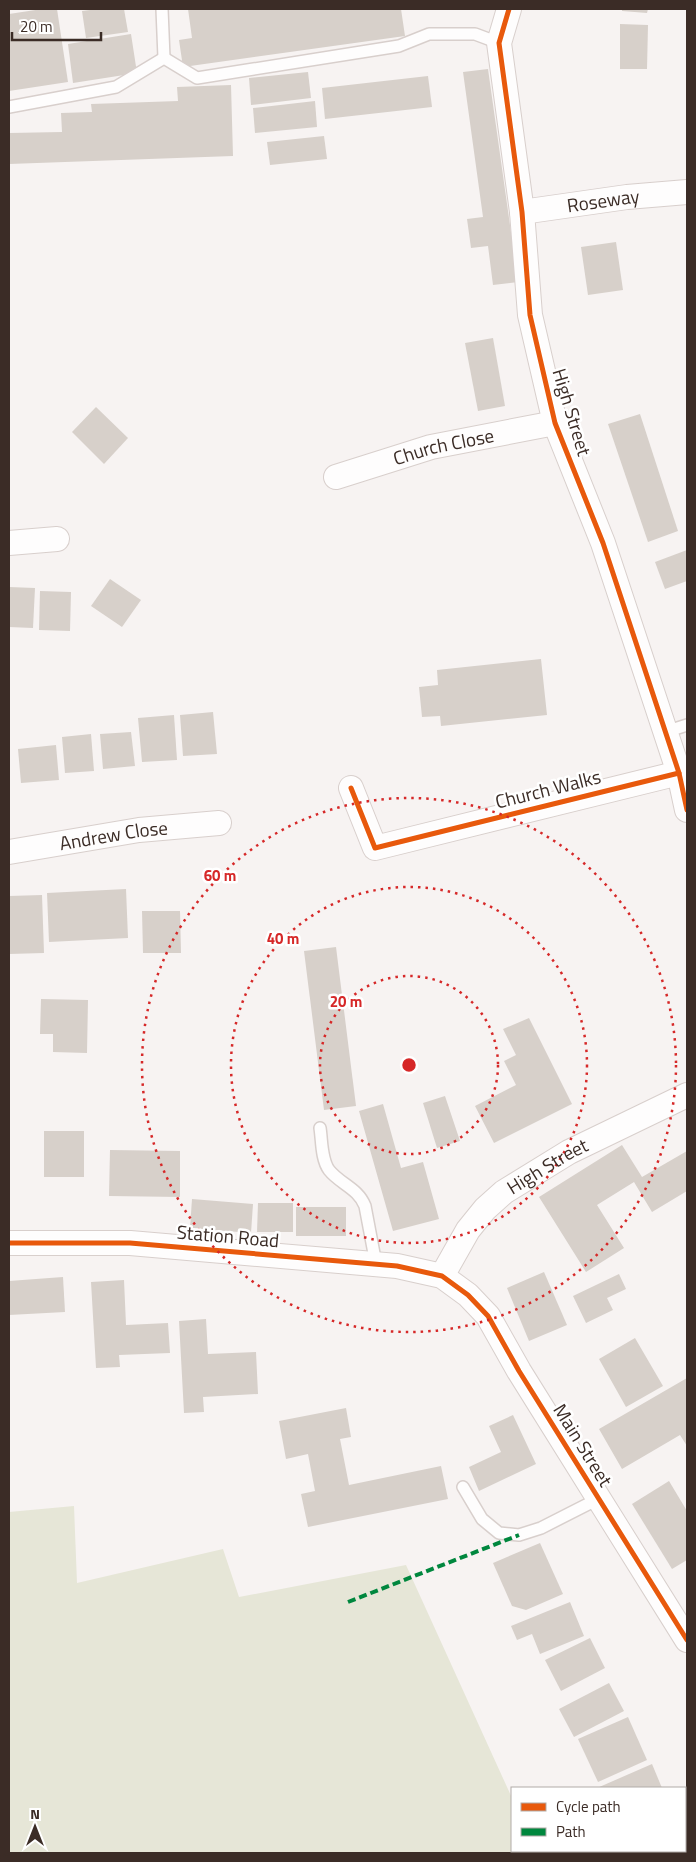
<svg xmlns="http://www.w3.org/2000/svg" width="696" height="1862" font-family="'Titillium Web',sans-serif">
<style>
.green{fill:#e6e6d7}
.building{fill:#d7d0ca}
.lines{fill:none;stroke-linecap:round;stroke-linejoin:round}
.service-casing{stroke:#d8cfcc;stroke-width:14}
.minor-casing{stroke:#d8cfcc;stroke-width:26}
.service{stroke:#fefdfd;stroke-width:11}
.minor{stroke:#fefdfd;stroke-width:24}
.quiet{stroke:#00873e;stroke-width:4;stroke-dasharray:8 4;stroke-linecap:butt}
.cycleway-casing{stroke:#fff;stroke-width:8}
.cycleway{stroke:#e8590c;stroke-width:5}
.ring{fill:none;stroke:#d62828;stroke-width:2.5;stroke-dasharray:2.5 5}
.labels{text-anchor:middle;stroke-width:5;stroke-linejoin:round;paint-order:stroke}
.street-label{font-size:19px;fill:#3b2c26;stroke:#fff}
.centre{fill:#d62828;stroke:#fff;stroke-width:2.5}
.ring-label{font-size:15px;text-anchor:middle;font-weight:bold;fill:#d62828;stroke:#fff;stroke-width:5;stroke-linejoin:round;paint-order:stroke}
</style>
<rect width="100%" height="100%" fill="#f7f3f2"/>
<path class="green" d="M74,1506L77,1583L223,1549L239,1597L406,1565L512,1798V1851H536L538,1853H9V1512Z"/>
<g class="building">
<path d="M42,9H57L68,82L9,91V14Z"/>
<path d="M98,9H124L128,32L86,38L82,11Z"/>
<path d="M188,9H401L405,36L183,67L179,40L192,38Z"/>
<path d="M622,9H648L647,13L622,11Z"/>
<path d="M620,24L648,25L647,69H620Z"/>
<path d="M131,34L137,73L73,83L68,44Z"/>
<path d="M488,69L518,282L493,285L488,246L471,248L467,219L483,217L463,72Z"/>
<path d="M308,72L311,98L251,105L249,78Z"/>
<path d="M428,76L432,107L325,119L322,88Z"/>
<path d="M231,85L233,156L9,164V133L62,132L61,113L92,112L91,104L178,101L177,87Z"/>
<path d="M315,101L317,127L255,133L253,108Z"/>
<path d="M324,136L327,159L270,165L267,142Z"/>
<path d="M616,242L623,290L588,295L581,247Z"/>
<path d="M493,338L505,406L478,411L465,343Z"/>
<path d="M96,407L128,438L104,464L72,432Z"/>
<path d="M640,414L678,531L648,542L608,424Z"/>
<path d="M687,550V581L665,589L655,562Z"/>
<path d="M110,579L141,600L122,627L91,606Z"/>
<path d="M9,587L35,588L33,628L9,627Z"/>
<path d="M40,591L71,592L70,631L39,630Z"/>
<path d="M541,659L547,715L441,726L440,716L422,717L419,687L438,685L437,670Z"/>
<path d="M213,712L217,754L183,756L180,715Z"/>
<path d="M174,715L177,760L142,762L138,718Z"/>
<path d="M131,732L135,766L103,769L100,734Z"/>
<path d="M91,734L94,771L65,773L62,737Z"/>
<path d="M56,745L59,780L21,783L18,749Z"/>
<path d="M126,889L128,938L49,942L47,893Z"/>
<path d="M42,895L44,953L9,954V896Z"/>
<path d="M142,911H180L181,953H143Z"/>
<path d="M336,947L356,1106L324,1110L304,951Z"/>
<path d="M41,999L88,1000L87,1053L53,1052V1034H40Z"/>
<path d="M529,1018L572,1104L494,1143L475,1106L516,1085L504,1061L516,1055L503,1029Z"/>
<path d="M445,1096L460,1141L437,1148L423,1103Z"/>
<path d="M383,1104L401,1168L423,1162L439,1219L393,1231L359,1111Z"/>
<rect x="44" y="1131" width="40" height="46"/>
<path d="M622,1145L642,1177L687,1151V1191L652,1212L634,1182L597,1205L624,1248L586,1272L539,1197Z"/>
<path d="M110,1150L180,1151V1197L109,1196Z"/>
<path d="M192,1199L253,1204L251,1233L190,1228Z"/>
<path d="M258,1203H293V1232H257Z"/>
<rect x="296" y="1207" width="50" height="29"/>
<path d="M544,1272L567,1325L529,1341L507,1288Z"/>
<path d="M619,1274L626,1289L607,1298L613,1310L586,1323L573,1296Z"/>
<path d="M63,1277L65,1312L9,1315V1281Z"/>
<path d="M124,1280L126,1325L168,1323L170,1353L119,1355L120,1367L96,1368L91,1282Z"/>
<path d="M206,1319L208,1354L256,1352L258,1394L203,1397L204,1412L184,1413L179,1321Z"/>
<path d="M635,1338L663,1386L626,1407L599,1359Z"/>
<path d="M687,1378V1446L680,1435L622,1469L599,1429Z"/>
<path d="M346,1408L351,1437L340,1439L349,1485L441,1466L448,1499L308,1527L301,1494L315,1491L308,1454L286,1459L279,1421Z"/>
<path d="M513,1415L536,1464L479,1491L469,1467L501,1452L489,1426Z"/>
<path d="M669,1481L687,1511V1560L672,1569L632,1504Z"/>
<path d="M540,1543L563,1594L526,1610L512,1606L493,1563Z"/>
<path d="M570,1602L584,1636L540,1654L532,1634L517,1640L511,1626Z"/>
<path d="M590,1638L605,1668L561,1691L545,1660Z"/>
<path d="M609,1683L624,1711L574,1737L559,1709Z"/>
<path d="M628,1717L647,1760L598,1782L578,1739Z"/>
<path d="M652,1764L662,1788H597Z"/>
<path d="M687,1831V1853H640L645,1851H685V1832Z"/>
</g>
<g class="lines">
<defs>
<g id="service">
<path d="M162,9L164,58"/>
<path d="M9,107L116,87L164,58L197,78L399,46L429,34H475L499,43"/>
<path d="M665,732L687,725"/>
<path d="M320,1128C322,1140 321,1159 329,1170C340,1184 358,1188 365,1206L376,1264"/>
<path d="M463,1487L482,1519L499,1533L519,1535L541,1528L598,1499"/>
</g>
<g id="minor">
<path d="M509,9L499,43L522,212L530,315L555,423L603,543L679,773L687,810"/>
<path id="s1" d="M522,212L627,197L687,192"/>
<path id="s2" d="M336,477L431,447L555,423"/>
<path d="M9,543L57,539"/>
<path d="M351,788L375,848L679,773"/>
<path id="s3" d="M9,852L139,830L219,823"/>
<path d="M9,1243H130L397,1266L442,1276L468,1295L488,1316L519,1371L687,1640"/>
<path id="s4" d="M442,1276L468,1230L485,1209L504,1192L569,1152L687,1095"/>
</g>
</defs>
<use href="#service" class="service-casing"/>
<use href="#minor" class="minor-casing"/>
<use href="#service" class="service"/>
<use href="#minor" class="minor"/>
<path class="quiet" d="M348,1602L519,1535"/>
<defs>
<g id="cycleway">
<path d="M509,9L499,43L522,212L530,315L555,423L603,543L679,773L687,810"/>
<path d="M351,788L375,848L679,773"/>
<path d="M9,1243H130L397,1266L442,1276L468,1295L488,1316L519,1371L687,1640"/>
</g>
</defs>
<use href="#cycleway" class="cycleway-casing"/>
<use href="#cycleway" class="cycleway"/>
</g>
<g class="ring">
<circle cx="409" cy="1065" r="89"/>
<circle cx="409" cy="1065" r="178"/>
<circle cx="409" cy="1065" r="267"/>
</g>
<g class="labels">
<g class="street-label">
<text dy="7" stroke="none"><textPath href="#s1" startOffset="82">Roseway</textPath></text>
<text transform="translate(572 412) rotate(73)" y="7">High Street</text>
<text dy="7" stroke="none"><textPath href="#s2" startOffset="112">Church Close</textPath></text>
<text transform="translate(548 789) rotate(-14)" y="7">Church Walks</text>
<text dy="7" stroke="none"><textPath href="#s3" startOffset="106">Andrew Close</textPath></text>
<text dy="7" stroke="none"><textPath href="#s4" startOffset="156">High Street</textPath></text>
<text transform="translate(228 1236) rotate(5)" y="7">Station Road</text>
<text transform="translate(583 1445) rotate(58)" y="7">Main Street</text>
</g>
</g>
<circle cx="409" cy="1065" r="8" class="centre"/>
<g class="ring-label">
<text x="220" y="881">60 m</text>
<text x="283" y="944">40 m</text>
<text x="346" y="1007">20 m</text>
</g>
<rect width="696" height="1862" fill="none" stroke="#3b2c26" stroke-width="20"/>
<rect x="511" y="1787" width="175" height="65" fill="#ffffff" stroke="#b1aba8"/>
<rect x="521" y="1803" width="25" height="8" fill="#e8590c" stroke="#b1aba8"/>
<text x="556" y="1812" font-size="15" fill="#3b2c26">Cycle path</text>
<rect x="521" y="1828" width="25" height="8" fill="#00873e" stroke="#b1aba8"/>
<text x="556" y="1837" font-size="15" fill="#3b2c26">Path</text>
<g transform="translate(35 1827)" stroke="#ffffff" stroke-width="4" paint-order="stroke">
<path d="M0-4L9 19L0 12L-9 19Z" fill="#3b2c26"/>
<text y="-8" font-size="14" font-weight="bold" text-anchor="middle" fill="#3b2c26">N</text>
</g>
<path d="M12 32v8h89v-8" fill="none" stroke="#3b2c26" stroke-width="2.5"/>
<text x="20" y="32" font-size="15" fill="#3b2c26" stroke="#ffffff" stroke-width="4" paint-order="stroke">20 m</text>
</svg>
